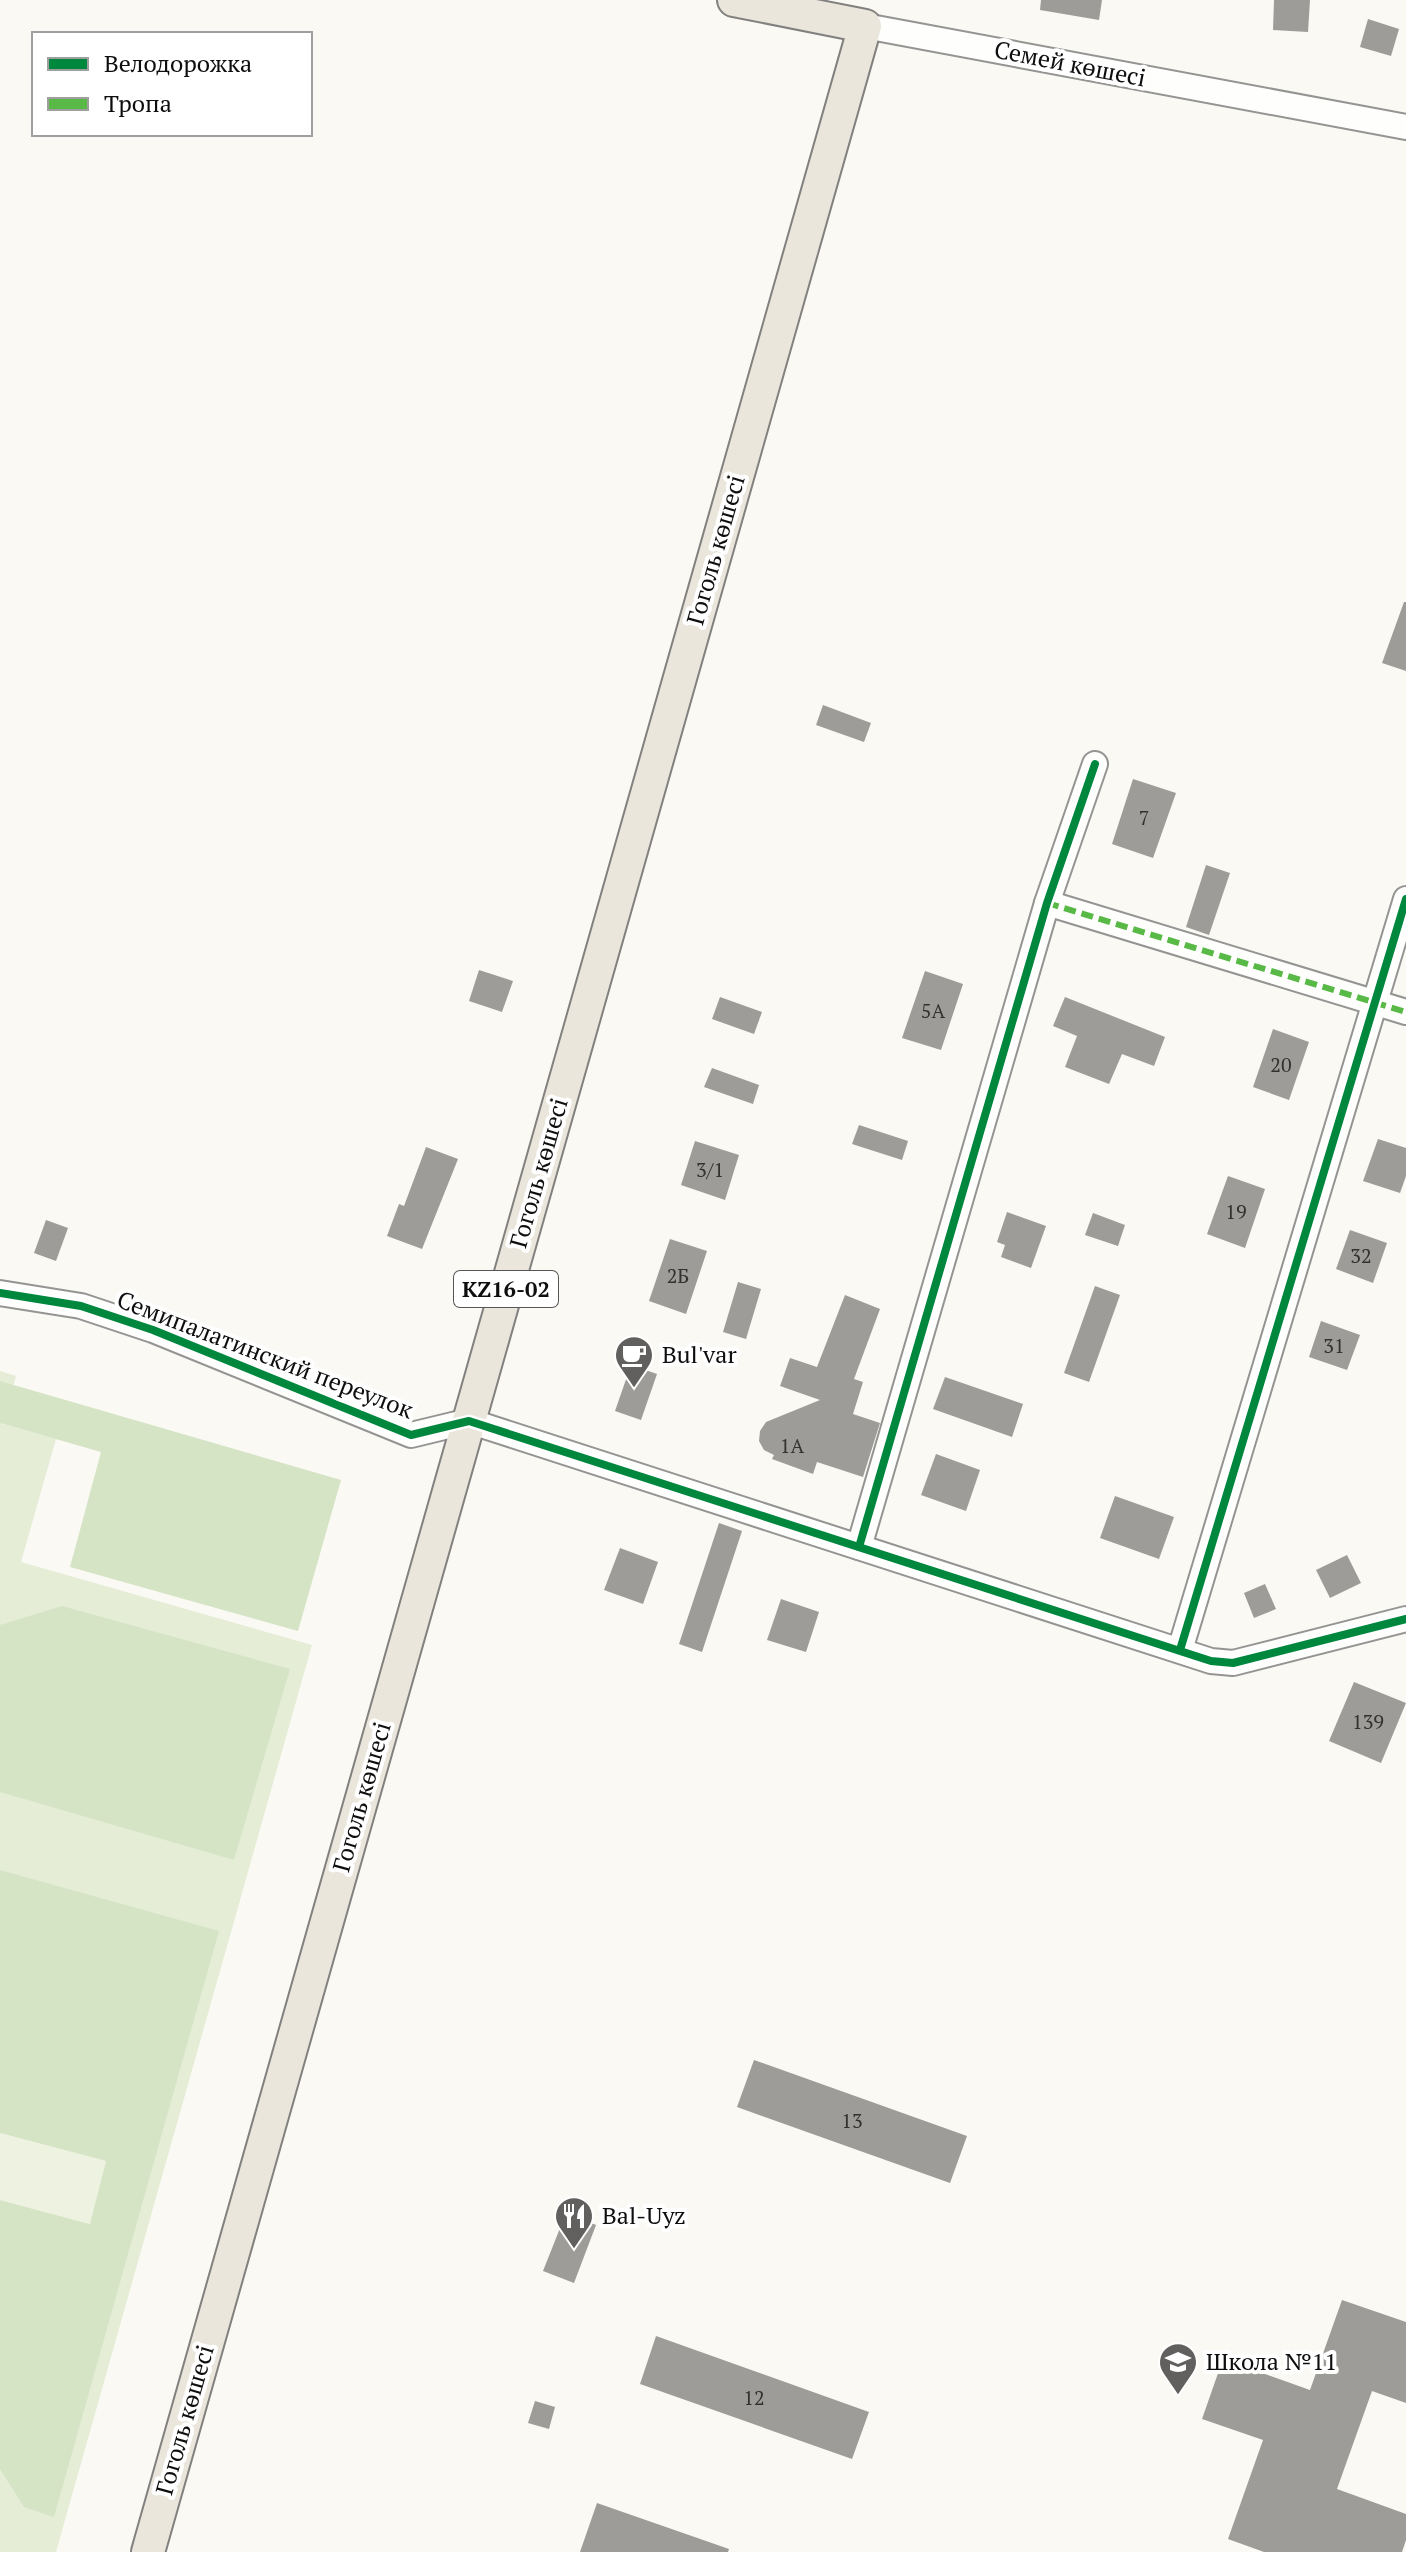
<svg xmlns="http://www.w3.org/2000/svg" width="1406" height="2552" font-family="'PT Serif',serif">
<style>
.green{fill:#e5edd6}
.forest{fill:#d6e4c6}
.pitch{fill:#eef2e0}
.building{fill:#9e9c99}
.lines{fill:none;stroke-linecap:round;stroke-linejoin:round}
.minor-casing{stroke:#949492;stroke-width:28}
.major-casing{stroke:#82817f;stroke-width:36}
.minor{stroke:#fefefd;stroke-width:24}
.major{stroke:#eae6dc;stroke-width:32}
.quiet{stroke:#58b947;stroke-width:6;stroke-dasharray:12 6;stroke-linecap:butt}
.cycleway-casing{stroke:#fff;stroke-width:13}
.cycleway{stroke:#00873e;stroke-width:8}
.labels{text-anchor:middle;stroke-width:8;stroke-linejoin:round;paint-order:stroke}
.number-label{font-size:20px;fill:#323231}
.shield{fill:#fff;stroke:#565656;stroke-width:2}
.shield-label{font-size:22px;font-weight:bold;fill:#0e0e0e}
.street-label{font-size:24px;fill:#0e0e0e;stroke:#fff}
.poi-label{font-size:24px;fill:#0e0e0e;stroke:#fff;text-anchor:start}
</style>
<rect width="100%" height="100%" fill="#faf9f4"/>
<path class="green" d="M0,1371L16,1376L3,1424L56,1439L21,1562L312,1645L56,2552H0Z"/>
<g class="forest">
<path d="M0,1381L341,1480L298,1631L70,1567L101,1452L0,1423Z"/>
<path d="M62,1606L290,1669L234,1860L0,1792V1625Z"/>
<path d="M0,1870L219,1931L54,2517L24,2507L0,2469V2200L89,2224L106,2161L0,2133Z"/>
</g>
<path class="pitch" d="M0,2133L106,2161L90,2224L0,2200Z"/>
<g class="building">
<path d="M1041,0H1102L1099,20L1040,10Z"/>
<path d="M1274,0H1310L1308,32L1273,30Z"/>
<path d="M1368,19L1399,29L1391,56L1360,47Z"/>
<path d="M1404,602H1406V671L1382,663Z"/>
<path d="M823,705L871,723L864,742L816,725Z"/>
<path d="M1133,779L1176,793L1153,858L1112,844Z"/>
<path d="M1206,865L1230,873L1209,935L1186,927Z"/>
<path d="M479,970L513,981L502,1012L469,1001Z"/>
<path d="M925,971L963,984L941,1050L902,1038Z"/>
<path d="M720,997L762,1012L754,1034L712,1019Z"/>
<path d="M1065,997L1165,1037L1154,1066L1122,1054L1109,1084L1065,1067L1077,1036L1053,1026Z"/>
<path d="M1273,1029L1309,1042L1289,1100L1253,1087Z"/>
<path d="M712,1068L759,1085L753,1104L704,1087Z"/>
<path d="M859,1125L908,1141L902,1160L852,1144Z"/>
<path d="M1378,1139L1406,1148V1176L1400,1193L1363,1181Z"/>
<path d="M695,1141L739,1155L725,1200L681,1185Z"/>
<path d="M426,1147L458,1159L422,1249L387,1236L399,1204L404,1206Z"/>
<path d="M1228,1176L1265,1189L1245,1248L1207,1234Z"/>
<path d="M1007,1212L1046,1226L1031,1268L1001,1257L1005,1245L997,1242Z"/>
<path d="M1093,1213L1125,1225L1118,1246L1085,1235Z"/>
<path d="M46,1220L68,1228L56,1261L34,1253Z"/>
<path d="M1350,1230L1387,1243L1373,1283L1336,1269Z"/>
<path d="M670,1239L707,1251L686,1314L649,1301Z"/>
<path d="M738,1282L761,1289L746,1339L723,1332Z"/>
<path d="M1095,1286L1120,1295L1089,1382L1064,1373Z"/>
<path d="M845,1295L880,1309L854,1379L863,1382L853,1414L880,1423L863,1477L817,1462L813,1474L772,1459L774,1455L764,1450L759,1441L760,1431L766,1422L820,1400L780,1386L790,1358L817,1367Z"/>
<path d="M1321,1321L1360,1335L1347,1370L1309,1357Z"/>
<path d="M631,1365L657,1374L641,1420L615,1411Z"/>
<path d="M945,1377L1023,1404L1012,1437L933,1409Z"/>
<path d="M936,1454L980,1470L966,1511L921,1495Z"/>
<path d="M1115,1496L1174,1517L1159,1559L1100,1538Z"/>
<path d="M719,1523L742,1531L702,1652L679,1644Z"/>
<path d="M620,1548L658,1562L643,1604L604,1590Z"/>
<path d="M1347,1555L1361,1583L1330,1598L1316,1570Z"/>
<path d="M1265,1584L1276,1609L1254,1618L1244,1593Z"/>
<path d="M781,1599L819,1612L806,1652L767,1640Z"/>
<path d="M1354,1682L1406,1703L1381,1763L1329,1741Z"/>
<path d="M754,2060L967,2136L950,2183L737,2107Z"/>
<path d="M566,2213L596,2225L574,2283L543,2271Z"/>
<path d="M1342,2300L1406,2322V2403L1372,2391L1337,2489L1406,2514V2540L1402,2552H1264L1228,2539L1263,2440L1202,2419L1223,2359L1310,2390Z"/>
<path d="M656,2336L869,2412L852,2459L640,2384Z"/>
<path d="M535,2401L555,2407L549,2429L528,2423Z"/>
<path d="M597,2503L729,2549L728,2552H580Z"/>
</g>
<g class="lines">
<defs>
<g id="minor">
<path d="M865,26L1406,127"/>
<path d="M1047,903L1406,1012"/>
<path d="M0,1293L81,1306L153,1330L411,1435L469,1421L1211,1661L1233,1663L1406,1619"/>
<path d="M859,1547L1047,903L1095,764"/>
<path d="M1180,1650L1406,899"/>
</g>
<path id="major" d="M148,2552L865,26L734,0"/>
</defs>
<use href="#minor" class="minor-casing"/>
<use href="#major" class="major-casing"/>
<use href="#minor" class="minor"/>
<use href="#major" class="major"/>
<path class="quiet" d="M1047,903L1406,1012"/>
<defs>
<g id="cycleway">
<path d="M0,1293L81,1306L153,1330L411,1435L469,1421L1211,1661L1233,1663L1406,1619"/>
<path d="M859,1547L1047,903L1095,764"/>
<path d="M1180,1650L1406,899"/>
</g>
</defs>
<use href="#cycleway" class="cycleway-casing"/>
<use href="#cycleway" class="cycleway"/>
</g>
<defs>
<symbol id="cafe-pin" viewBox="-11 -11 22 30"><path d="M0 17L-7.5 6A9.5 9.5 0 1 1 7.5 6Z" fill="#61605e" stroke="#fff"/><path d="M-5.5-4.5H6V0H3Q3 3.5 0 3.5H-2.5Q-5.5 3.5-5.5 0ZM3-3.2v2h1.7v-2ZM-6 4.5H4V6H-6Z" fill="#fff"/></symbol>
<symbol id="restaurant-pin" viewBox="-11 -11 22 30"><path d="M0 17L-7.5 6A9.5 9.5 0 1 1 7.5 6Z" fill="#61605e" stroke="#fff"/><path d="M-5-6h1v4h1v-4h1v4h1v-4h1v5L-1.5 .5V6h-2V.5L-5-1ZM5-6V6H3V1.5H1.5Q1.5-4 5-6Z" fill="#fff"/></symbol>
<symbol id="school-pin" viewBox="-11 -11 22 30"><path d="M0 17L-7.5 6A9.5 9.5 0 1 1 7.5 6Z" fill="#61605e" stroke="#fff"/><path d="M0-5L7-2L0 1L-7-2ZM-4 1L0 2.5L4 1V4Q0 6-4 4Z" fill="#fff"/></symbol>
</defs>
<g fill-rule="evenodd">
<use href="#cafe-pin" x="612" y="1333" width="44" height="60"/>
<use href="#restaurant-pin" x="552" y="2194" width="44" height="60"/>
<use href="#school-pin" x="1156" y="2340" width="44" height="60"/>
</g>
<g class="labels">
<g class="number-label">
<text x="1144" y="825">7</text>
<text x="933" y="1018">5А</text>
<text x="1281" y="1072">20</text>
<text x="710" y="1177">3/1</text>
<text x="1236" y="1219">19</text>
<text x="1361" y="1263">32</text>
<text x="678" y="1283">2Б</text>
<text x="1334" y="1353">31</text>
<text x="792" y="1453">1А</text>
<text x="1368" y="1729">139</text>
<text x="852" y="2128">13</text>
<text x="754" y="2405">12</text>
</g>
<rect class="shield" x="454" y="1271" width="104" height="36" rx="6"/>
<g class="shield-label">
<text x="506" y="1297">KZ16-02</text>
</g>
<g class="street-label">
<text transform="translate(1070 64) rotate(11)" y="8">Семей көшесі</text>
<text transform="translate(716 550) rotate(-74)" y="8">Гоголь көшесі</text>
<text transform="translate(539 1173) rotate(-74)" y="8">Гоголь көшесі</text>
<text transform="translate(265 1355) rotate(21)" y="8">Семипалатинский переулок</text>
<text transform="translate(362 1797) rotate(-74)" y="8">Гоголь көшесі</text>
<text transform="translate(185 2420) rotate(-74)" y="8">Гоголь көшесі</text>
</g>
<g class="poi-label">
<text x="662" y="1363">Bul'var</text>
<text x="602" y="2224">Bal-Uyz</text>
<text x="1206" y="2370">Школа №11</text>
</g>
</g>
<rect x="32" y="32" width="280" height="104" fill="#ffffff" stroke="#9f9f9f" stroke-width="2"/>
<rect x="48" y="58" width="40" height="12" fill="#00873e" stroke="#9f9f9f" stroke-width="2"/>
<text x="104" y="72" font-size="24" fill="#0e0e0e">Велодорожка</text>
<rect x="48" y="98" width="40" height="12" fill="#58b947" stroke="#9f9f9f" stroke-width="2"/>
<text x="104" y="112" font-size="24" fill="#0e0e0e">Тропа</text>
</svg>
